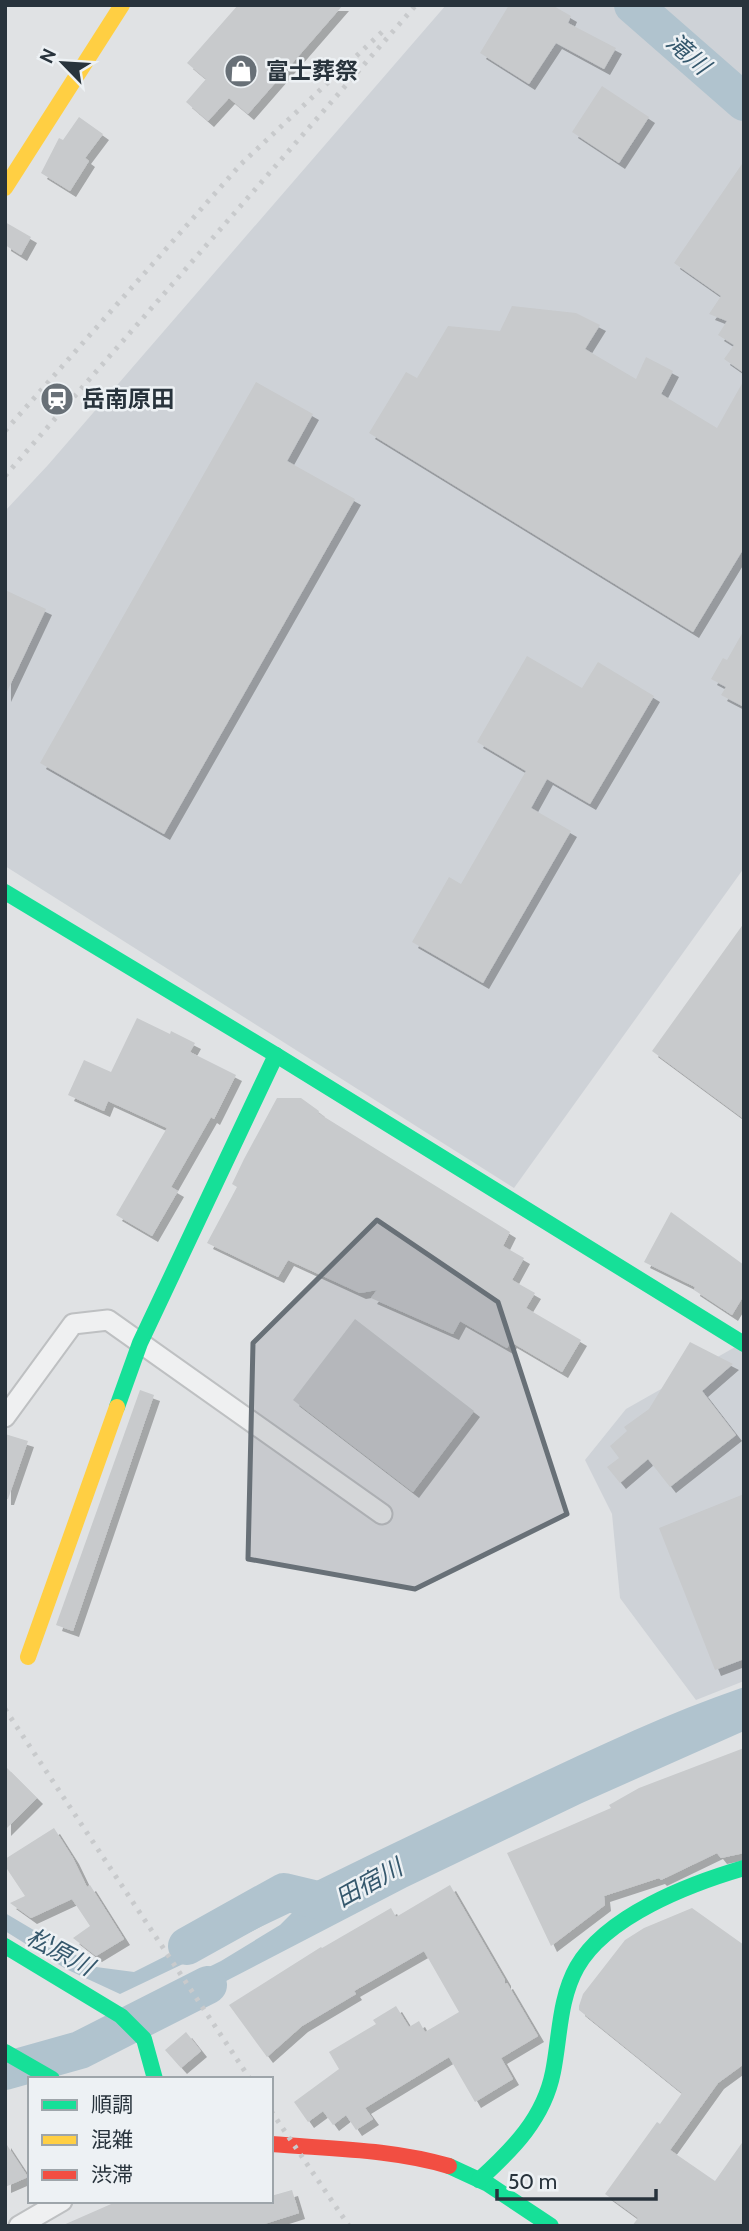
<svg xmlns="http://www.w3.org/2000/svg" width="749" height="2231" font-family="Cabin,'Noto Sans JP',sans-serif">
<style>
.built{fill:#ced2d7}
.water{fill:#b0c3ce}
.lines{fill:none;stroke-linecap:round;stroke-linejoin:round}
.river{stroke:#b0c3ce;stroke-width:38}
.building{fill:#c8cacc;filter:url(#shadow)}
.street-casing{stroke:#bec0c2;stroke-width:23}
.street{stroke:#eff0f1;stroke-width:19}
.fast{stroke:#16e098;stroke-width:16}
.slow{stroke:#ffcf43;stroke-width:16}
.jam{stroke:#f24e42;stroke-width:16}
.rail{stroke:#c8cacc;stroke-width:5;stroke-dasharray:3.5 7;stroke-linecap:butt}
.marked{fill:#687077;fill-opacity:0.2;stroke:#687077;stroke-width:5;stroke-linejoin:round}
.labels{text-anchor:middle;stroke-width:5;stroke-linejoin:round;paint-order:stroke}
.poi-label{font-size:23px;font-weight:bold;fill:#28333c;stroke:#edf1f4;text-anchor:start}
.water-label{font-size:24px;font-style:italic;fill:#35586d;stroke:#edf1f4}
</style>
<defs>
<filter id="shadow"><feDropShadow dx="6" dy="6" stdDeviation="0" flood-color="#0004"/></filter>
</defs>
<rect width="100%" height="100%" fill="#e0e2e4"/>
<g class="built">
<path d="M446,5H744V868L514,1188L5,866V511L48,465Z"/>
<path d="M744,1342V1681L696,1700L620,1598L612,1514L585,1460L626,1409Z"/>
</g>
<path class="water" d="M744,1687V1731L582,1803L407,1887L172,2009L128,2007L221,1961L280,1925L294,1911L120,1994L66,1969L5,1931V1913L96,1967L134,1972C262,1907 390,1844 520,1783C593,1749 667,1713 744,1687Z"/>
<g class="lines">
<g class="river">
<path d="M633,5L744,102"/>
<path d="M187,1946L284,1892L330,1903"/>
<path d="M5,2071L80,2050L208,1985"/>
</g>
</g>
<g class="building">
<path d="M238,5H343L248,114L229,98L208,121L186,102L206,79L187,63Z"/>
<path d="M509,5H552L571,16L568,23L616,48L604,69L556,43L529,84L480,53Z"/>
<path d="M602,86L649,117L619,163L572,132Z"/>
<path d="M79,117L103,134L85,158L89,161L70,191L41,173L59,138L63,140Z"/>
<path d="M744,161V373L724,359L734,345L718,335L727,321L709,314L721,296L674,263Z"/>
<path d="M5,222L31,237L21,255L5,245Z"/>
<path d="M512,306L576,313L600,325L585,349L636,379L646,357L673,371L661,394L717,428L744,380V548L693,632L369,433L406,372L417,378L448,326L500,331Z"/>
<path d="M256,382L313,414L287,461L355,499L164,834L40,763Z"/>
<path d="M5,590L46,609L5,696Z"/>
<path d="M744,630V707L721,695L726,687L711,679L723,658L727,660Z"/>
<path d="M527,656L582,688L598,662L654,696L590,804L547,779L531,808L571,831L483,983L412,942L449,877L461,884L526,771L477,742Z"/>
<path d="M744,923V1119L652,1051Z"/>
<path d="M137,1018L170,1034L171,1031L195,1043L190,1052L236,1075L214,1119L211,1117L171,1187L178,1191L152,1236L116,1215L167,1128L108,1101L104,1111L68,1095L84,1060L111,1072Z"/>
<path d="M277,1098H301L319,1111L318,1113L510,1232L503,1246L524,1258L512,1280L535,1293L526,1308L581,1340L562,1372L511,1342L507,1348L460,1321L453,1334L371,1298L377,1290L360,1293L288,1260L278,1277L207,1243L237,1187L232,1184L244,1159Z"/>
<path d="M671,1212L744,1265V1295L732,1315L694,1290L695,1287L644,1262Z"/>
<path d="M355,1319L474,1411L413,1492L293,1400Z"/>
<path d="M690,1342L733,1364L702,1391L736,1435L670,1487L648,1459L620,1483L607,1467L619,1458L610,1446L627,1431L624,1427L649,1409Z"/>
<path d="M140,1390L154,1395L73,1631L56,1625Z"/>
<path d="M5,1434L28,1441L8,1499H5Z"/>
<path d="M744,1494V1659L715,1670L659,1528Z"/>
<path d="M744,1748V1853L721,1858L717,1853L661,1880L659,1878L604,1896L605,1905L551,1946L507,1853L611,1808L609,1805L639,1788Z"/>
<path d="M5,1766L37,1798L5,1830Z"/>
<path d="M54,1828L73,1858L87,1887L90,1885L124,1939L96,1956L73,1938L90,1926L72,1899L31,1918L10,1903L25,1896L5,1866V1859Z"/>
<path d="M450,1885L505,1980V1984L507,1983L538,2036L501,2058L513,2079L475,2102L449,2057L365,2108L373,2119L356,2130L346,2115L333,2125L323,2111L308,2122L294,2102L339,2069L329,2052L376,2024L373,2020L396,2006L409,2027L419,2021L425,2032L459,2012L424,1951L354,1991L356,1994L302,2026L267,2057L229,2005L321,1947L322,1948L391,1908L396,1917Z"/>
<path d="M692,1908L744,1945V2064L718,2083L670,2150L715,2181L744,2140V2226H632L638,2218L605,2194L657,2122L660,2124L682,2093L579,2010V2006L583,1994L625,1940L644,1928Z"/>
<path d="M186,2032L201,2051L181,2068L165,2050Z"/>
<path d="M5,2142L28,2177L5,2187Z"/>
<path d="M292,2190L299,2213L258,2226H61L118,2201H271V2196Z"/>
</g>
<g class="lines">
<defs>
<g id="street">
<path d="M5,1417L73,1324L108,1320L382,1514"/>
<path d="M19,2226L62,2201"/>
</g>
</defs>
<use href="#street" class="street-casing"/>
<use href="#street" class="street"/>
<g class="fast">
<path d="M5,892L276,1055L744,1344"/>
<path d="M117,1407L140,1343L276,1055"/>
<path d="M5,1946L121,2016L144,2039L155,2079"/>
<path d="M5,2052L52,2079"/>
<path d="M449,2166L488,2184L551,2226"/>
<path d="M479,2180C513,2149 544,2118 553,2072C560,2037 559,1999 577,1967C606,1916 689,1884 744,1868"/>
</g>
<g class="slow">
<path d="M5,188L122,5"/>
<path d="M28,1657L117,1407"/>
</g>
<path class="jam" d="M271,2144C331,2149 391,2149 449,2166"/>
<g class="rail">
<path d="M5,431L241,164L382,32"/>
<path d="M5,476L416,5"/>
<path d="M5,1709L250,2079"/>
<path d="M271,2111L349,2226"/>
</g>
</g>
<path class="marked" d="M377,1220L498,1302L567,1514L415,1589L248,1559L253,1343Z"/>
<defs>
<symbol id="shop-disc" viewBox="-11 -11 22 22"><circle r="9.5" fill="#687077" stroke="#edf1f4"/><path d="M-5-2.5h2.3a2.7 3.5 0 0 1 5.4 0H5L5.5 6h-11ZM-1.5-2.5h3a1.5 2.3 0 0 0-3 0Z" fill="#fff"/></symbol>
<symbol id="station-disc" viewBox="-11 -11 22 22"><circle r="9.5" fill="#687077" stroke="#edf1f4"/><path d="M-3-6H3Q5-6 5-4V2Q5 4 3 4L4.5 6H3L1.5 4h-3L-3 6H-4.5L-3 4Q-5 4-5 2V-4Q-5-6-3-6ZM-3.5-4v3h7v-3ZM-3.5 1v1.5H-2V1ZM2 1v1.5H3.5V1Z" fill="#fff"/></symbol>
</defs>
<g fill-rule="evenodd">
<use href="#shop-disc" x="222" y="52" width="38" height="38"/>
<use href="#station-disc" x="38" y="380" width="38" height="38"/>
</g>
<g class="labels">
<g class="poi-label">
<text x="266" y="79">富士葬祭</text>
<text x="82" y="407">岳南原田</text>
</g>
<g class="water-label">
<text transform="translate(688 54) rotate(41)" y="8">滝川</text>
<text transform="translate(369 1883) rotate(-29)" y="8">田宿川</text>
<text transform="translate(60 1952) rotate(28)" y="8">松原川</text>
</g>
</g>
<rect width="749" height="2231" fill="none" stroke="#28333c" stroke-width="14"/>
<rect x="28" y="2077" width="245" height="126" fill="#edf1f4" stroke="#9ea5aa" stroke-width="2"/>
<rect x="42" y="2100" width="35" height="10" fill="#16e098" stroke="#9ea5aa" stroke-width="2"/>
<text x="91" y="2112" font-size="21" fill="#28333c">順調</text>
<rect x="42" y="2135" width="35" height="10" fill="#ffcf43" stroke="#9ea5aa" stroke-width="2"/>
<text x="91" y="2147" font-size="21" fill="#28333c">混雑</text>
<rect x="42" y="2170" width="35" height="10" fill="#f24e42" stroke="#9ea5aa" stroke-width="2"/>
<text x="91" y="2182" font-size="21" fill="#28333c">渋滞</text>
<g transform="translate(63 63) rotate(295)" stroke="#edf1f4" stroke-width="5" paint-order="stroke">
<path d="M0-5L12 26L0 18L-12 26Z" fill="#28333c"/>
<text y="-10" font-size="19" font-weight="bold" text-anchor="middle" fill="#28333c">N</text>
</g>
<path d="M497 2189v10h159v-10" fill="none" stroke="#28333c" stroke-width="3.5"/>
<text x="508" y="2189" font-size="21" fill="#28333c" stroke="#edf1f4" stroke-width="5" paint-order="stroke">50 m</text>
</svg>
